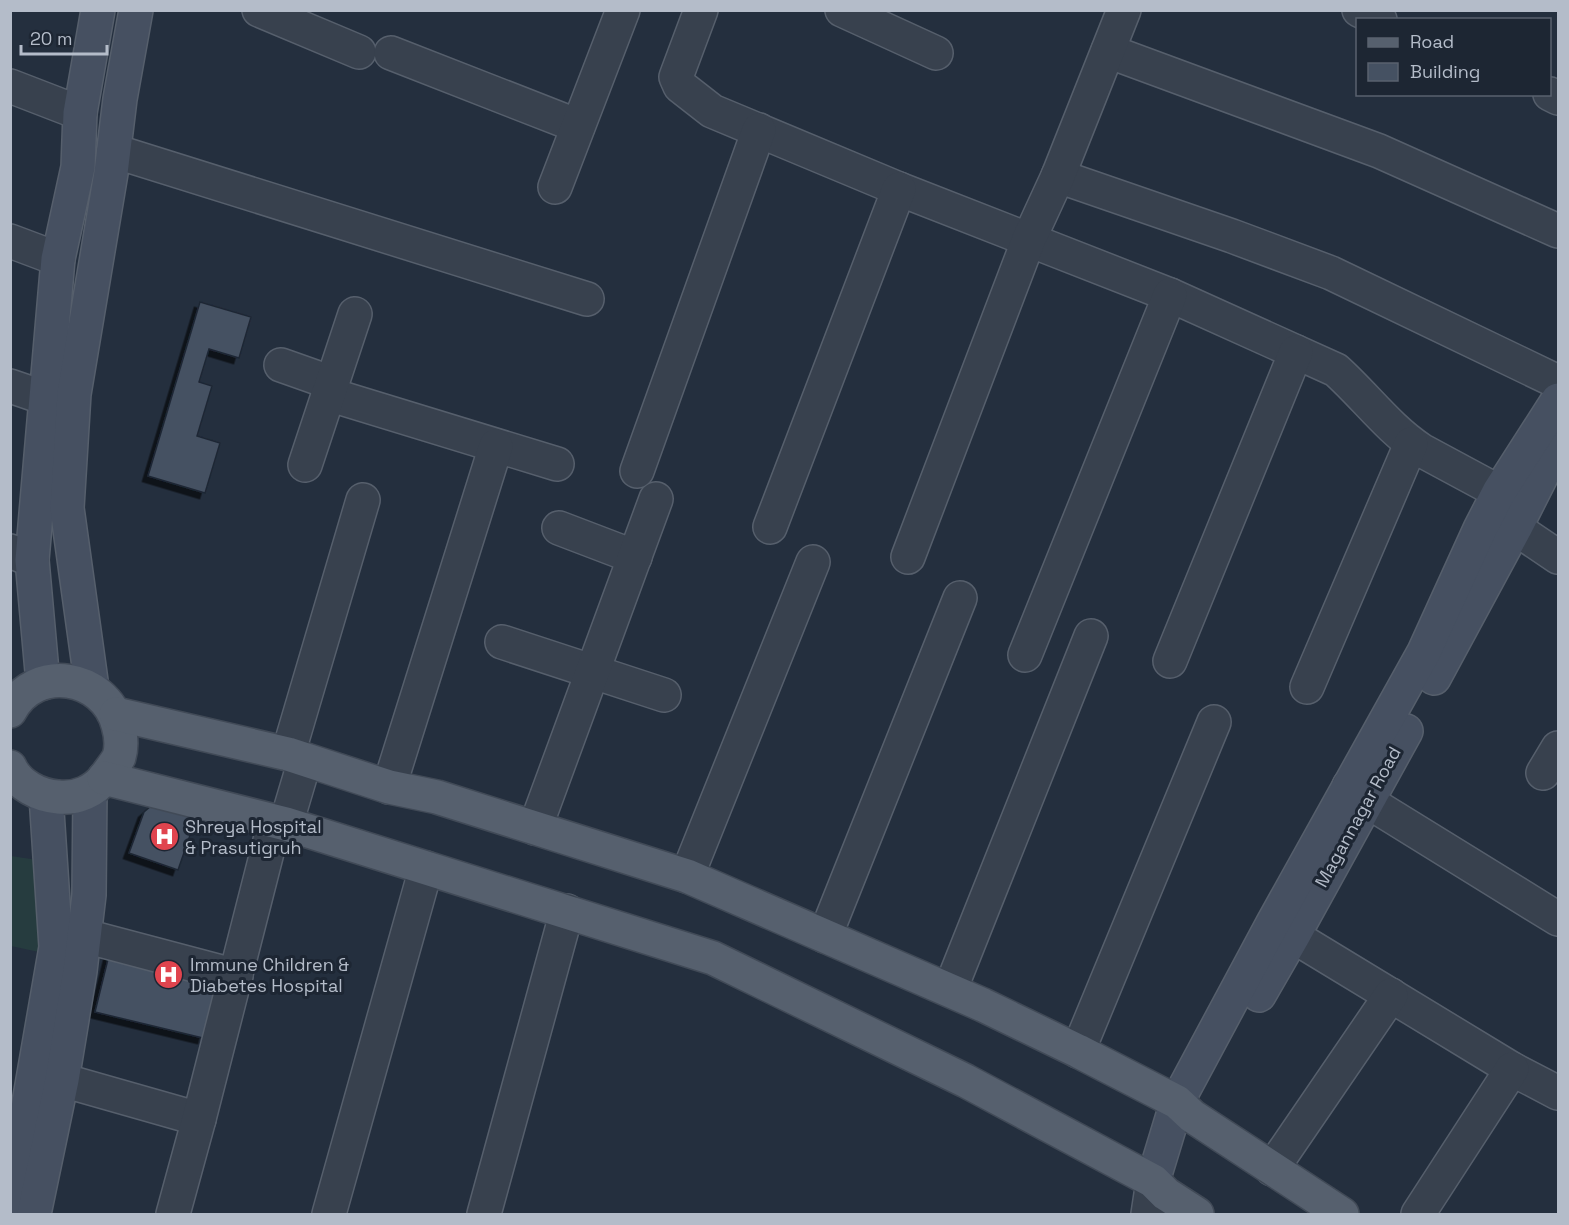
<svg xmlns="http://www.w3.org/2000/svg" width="1569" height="1225" font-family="'Space Grotesk',sans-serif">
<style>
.green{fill:#263c3f}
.building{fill:#455162;stroke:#1f2835;stroke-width:1.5;filter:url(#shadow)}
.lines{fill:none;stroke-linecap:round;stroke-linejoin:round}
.street-casing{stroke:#565f6c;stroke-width:36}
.secondary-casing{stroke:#565f6c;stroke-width:36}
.primary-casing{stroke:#414a57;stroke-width:36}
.street{stroke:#38414e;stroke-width:33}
.secondary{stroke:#465061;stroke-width:33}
.primary{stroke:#56606e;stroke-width:33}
.labels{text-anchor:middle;stroke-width:6;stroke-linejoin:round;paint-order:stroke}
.street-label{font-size:18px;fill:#b4bcc9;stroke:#1d2633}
.poi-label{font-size:18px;fill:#b4bcc9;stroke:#1d2633;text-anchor:start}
</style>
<defs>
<filter id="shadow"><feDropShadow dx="-5.5" dy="5.5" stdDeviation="0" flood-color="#0009"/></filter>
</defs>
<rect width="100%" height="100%" fill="#242f3e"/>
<path class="green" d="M11,856L44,861L39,952L11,946Z"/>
<g class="building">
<path d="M200,302L251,317L239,358L209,349L199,382L212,386L197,436L220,443L205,493L148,476Z"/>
<path d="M151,806L198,812L178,870L129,853L144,812Z"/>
<path d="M110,951L218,977L203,1038L95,1012Z"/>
</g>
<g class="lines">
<defs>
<g id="street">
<path d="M259,10L359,52"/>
<path d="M701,10L676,77L680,86L712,111L899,189L1170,295L1336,370C1365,396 1388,428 1421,450L1499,492L1523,508"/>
<path d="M842,10L936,53"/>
<path d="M1359,10L1380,20"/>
<path d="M1108,51L1379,151L1558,231"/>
<path d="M391,53L578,126"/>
<path d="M10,86L80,113"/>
<path d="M1550,94L1558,98"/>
<path d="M114,151L587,299"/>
<path d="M1058,176L1232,236L1331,273L1558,382"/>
<path d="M555,187L623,10"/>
<path d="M10,241L58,259"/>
<path d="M281,365L332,383"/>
<path d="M10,386L45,398"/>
<path d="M328,394L557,464"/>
<path d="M305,465L355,314"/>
<path d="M637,471L759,130"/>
<path d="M770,527L899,189"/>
<path d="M559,528L635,557"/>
<path d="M1515,528L1558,557"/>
<path d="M10,551L32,560"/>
<path d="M908,557L1029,239L1058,176L1124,10"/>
<path d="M502,642L664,695"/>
<path d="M1025,655L1170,295"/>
<path d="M1170,661L1296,352"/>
<path d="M1307,687L1411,444"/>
<path d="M288,754L363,500"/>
<path d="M1543,773L1558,748"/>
<path d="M1349,786L1367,801L1558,919"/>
<path d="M389,787L496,446"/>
<path d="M286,824L305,760"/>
<path d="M535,828L656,499"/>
<path d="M687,876L813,562"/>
<path d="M85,936L236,976"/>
<path d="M825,936L960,598"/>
<path d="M1293,936L1512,1069L1558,1093"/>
<path d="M950,990L1091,636"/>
<path d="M1078,1051L1214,722"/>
<path d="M62,1080L199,1119"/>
<path d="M1272,1169L1391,995"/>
<path d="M173,1214L199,1119L275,821"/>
<path d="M329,1214L426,868"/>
<path d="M484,1214L567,911"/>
<path d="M1148,1214L1153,1181"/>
<path d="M1418,1214L1512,1069"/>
</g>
<g id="secondary">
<path d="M1434,678L1515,528L1558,443"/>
<path d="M43,683L32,560L58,259L78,167L80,113L98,10"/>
<path d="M92,688L67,508L74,394L111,173L120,99L136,10"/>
<path d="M1259,995L1293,936L1406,731"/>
<path d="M1153,1181L1177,1102L1273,923L1424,652L1480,529L1499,492L1558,400"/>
<path d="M10,1212L56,947L46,796"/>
<path d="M34,1214L62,1080L80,971L89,895L90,791"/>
</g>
<g id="primary">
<path d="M10,711C35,663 105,675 118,725C121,735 122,747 119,757C116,763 110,770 106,776C95,791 77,799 58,797C40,796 18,785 10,767"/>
<path d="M116,714L288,754L389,787L437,797L687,876L983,1005L1078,1051L1177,1102L1192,1116L1342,1214"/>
<path d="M104,778L286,824L713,958L966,1081L1153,1181L1166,1194L1197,1214"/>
</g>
</defs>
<use href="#street" class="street-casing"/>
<use href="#secondary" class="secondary-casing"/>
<use href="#primary" class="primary-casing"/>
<use href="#street" class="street"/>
<use href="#secondary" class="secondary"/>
<use href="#primary" class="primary"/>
</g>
<defs>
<symbol id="hospital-disc" viewBox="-11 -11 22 22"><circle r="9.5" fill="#e0444e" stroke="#1d2633"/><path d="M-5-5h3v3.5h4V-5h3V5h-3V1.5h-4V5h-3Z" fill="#fff"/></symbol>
</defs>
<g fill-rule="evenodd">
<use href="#hospital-disc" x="148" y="820" width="33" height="33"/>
<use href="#hospital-disc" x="152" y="958" width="33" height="33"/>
</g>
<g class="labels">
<g class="street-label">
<text transform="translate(1358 817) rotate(-61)" y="6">Magannagar Road</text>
</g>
<g class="poi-label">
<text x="185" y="833">Shreya Hospital<tspan x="185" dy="21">&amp; Prasutigruh</tspan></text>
<text x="190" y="971">Immune Children &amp;<tspan x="190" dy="21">Diabetes Hospital</tspan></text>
</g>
</g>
<rect width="1569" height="1225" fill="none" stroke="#b4bcc9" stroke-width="24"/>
<rect x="1356" y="18" width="195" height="78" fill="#1d2633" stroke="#59626f" stroke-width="1.5"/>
<rect x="1368" y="38" width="30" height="9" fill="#56606e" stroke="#59626f" stroke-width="1.5"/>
<text x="1410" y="48" font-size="18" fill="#b4bcc9">Road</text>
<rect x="1368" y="63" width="30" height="18" fill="#455162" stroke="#59626f" stroke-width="1.5"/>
<text x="1410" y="78" font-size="18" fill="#b4bcc9">Building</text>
<path d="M21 45v9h86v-9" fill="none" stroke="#b4bcc9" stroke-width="3"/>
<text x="30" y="45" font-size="18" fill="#b4bcc9" stroke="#1d2633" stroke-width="4.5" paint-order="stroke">20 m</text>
</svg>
